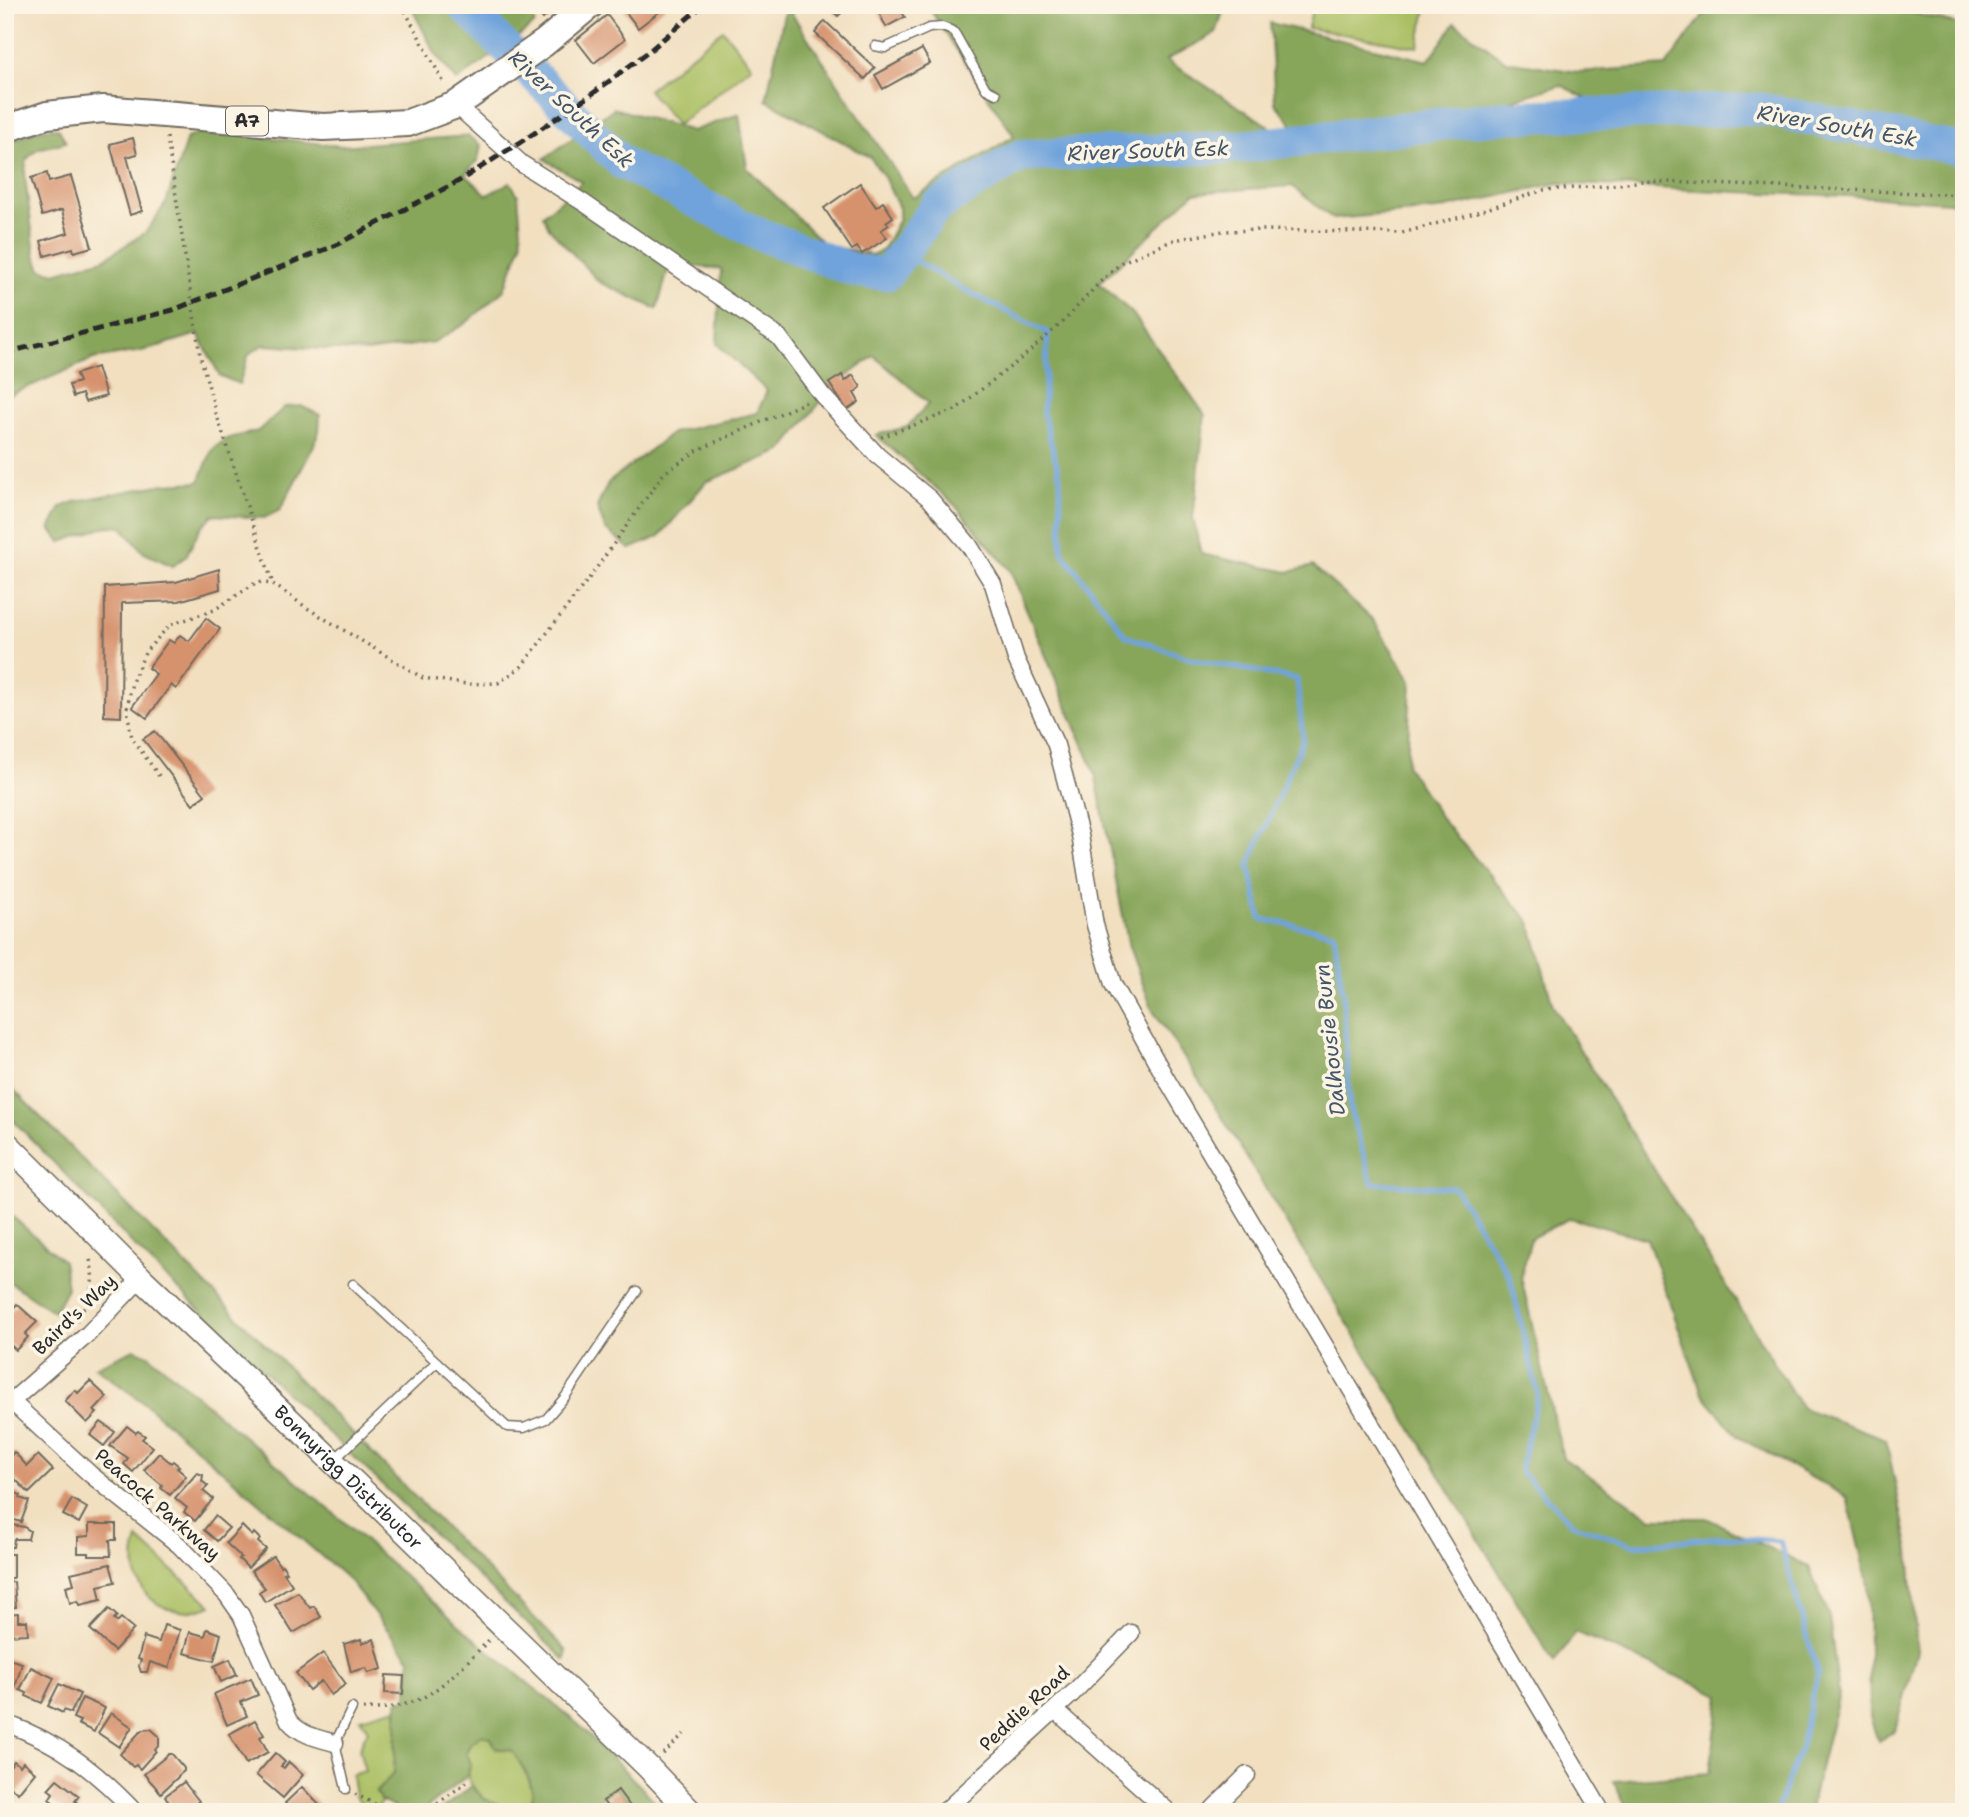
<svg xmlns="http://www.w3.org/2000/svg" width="1969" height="1817" font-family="'Shantell Sans',sans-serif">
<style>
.green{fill:#aabf64;stroke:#6a7548;stroke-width:2}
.forest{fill:#87a65a;stroke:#596842;stroke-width:2}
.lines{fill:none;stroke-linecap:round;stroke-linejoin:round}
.stream{stroke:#70a3dc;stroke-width:5}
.river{stroke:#70a3dc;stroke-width:33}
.building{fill:#d6926d}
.lane-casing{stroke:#706a5f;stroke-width:11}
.street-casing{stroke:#706a5f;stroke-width:19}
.secondary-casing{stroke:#706a5f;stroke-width:26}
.primary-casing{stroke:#706a5f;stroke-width:30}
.path{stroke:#706a5f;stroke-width:3.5;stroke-dasharray:2 5;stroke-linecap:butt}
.lane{stroke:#fff;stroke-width:8}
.street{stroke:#fff;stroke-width:16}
.secondary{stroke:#fff;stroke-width:23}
.primary{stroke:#fff;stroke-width:26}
.rail{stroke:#2b2b2b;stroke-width:5;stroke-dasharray:10 5;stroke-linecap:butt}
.labels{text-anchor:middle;stroke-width:7;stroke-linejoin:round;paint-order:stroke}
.shield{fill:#fcf5e5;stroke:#6a6863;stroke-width:2}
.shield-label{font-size:18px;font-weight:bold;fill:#2b2b2b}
.street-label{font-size:19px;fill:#2b2b2b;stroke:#fcf5e5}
.water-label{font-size:21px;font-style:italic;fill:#435569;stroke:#fcf5e5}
</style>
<rect width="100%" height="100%" fill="#fcf5e5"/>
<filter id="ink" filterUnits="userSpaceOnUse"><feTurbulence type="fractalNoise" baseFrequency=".0143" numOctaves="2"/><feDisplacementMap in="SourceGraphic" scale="14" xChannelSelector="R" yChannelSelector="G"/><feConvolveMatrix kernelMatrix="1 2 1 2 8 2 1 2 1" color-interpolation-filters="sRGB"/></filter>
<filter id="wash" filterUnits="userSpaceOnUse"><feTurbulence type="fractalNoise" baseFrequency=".00686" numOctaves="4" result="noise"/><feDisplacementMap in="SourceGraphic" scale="28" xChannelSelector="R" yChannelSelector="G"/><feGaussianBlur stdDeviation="1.57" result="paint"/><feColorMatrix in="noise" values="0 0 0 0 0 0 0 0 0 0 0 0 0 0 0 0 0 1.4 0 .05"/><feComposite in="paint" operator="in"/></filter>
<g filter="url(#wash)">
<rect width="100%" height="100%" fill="#f1dfc0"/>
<g class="green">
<path d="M1313,5H1427L1418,47L1308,28Z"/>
<path d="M723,30L752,66L677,125L648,90Z"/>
<path d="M138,1539L211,1605C164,1627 121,1587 138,1539Z"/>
<path d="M397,1708L394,1774L376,1792L381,1801L376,1812H367L355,1796L352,1775L365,1771L359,1749L368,1730L360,1718Z"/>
<path d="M482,1735L491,1738L496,1748L512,1751C523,1767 542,1793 527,1812H509L498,1804L484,1799L472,1786L467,1776L471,1764L466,1752L471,1743Z"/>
</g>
<g class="forest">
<path d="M410,5H528L535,24L457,81L436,55Z"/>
<path d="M786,5L913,198L1014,136L927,5H1225L1216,33L1166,60L1292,141L1368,134L1466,123L1614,113L1561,85L1486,108L1302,136L1275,103L1270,23L1428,61L1455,23L1506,61L1578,72L1666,66L1707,10L1725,5H1881L1964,26V203L1873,197L1735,192L1558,183L1437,210L1333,219L1292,186L1194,193L1099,283L1133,314L1205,415L1193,518L1201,554L1288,572L1313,566L1373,620L1411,681L1407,766L1443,821L1530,922L1553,1006L1802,1408L1886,1439L1909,1551L1917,1651L1895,1730L1878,1741L1870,1717L1868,1585L1847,1497L1738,1437L1702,1393L1647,1239L1570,1218L1531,1238L1521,1277L1563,1458L1652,1518H1706L1809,1567L1829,1617L1839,1694L1809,1812H1629L1613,1781L1710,1773L1720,1695L1576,1632L1554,1663L1208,1094L1153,1011L1129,947L1095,773L1010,570L954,504L876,435L907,427L929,403L874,356L833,386L782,451L706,482L659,537L630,549L605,529L597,507L608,483L672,433L757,413L767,391L717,344L721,269L670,264L657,309L599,282L549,228L543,215L582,182L544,159L614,108L692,131L739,114L747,168L825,245L871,255L882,251L899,219V208L884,177L870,157L766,100Z"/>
<path d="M58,128L66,142L37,149L26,160L25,177L35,254L41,269L55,273L104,259L146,232L166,203L187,138L204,130L341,146L468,136L481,145L478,160L465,174L487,195L510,182L518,195L522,243L504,290L466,323L434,342L368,352L263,345L249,354L239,384L220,376L198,334L142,351L93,359L5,397V144L41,129Z"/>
<path d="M301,406L320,415L319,431L313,447L280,510L264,518L213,515L201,527L186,556L173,566L144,553L122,527L108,526L61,542L50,529L61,507L77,501L164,484L199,482L212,450L226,439L258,431L285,407Z"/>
<path d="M5,1081L567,1651L565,1660L149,1261L5,1112Z"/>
<path d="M5,1210L63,1261L67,1288L54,1312L5,1279Z"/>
<path d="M134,1349L149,1355L345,1523L478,1642L578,1724L666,1812H636L616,1788L590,1807L571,1812H527C542,1793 523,1767 512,1751L496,1748L491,1738L482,1735L471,1743L466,1752L471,1764L467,1776L421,1812H403L381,1801L376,1792L394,1773L398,1701L407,1699L410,1659L349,1580L144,1403L95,1367Z"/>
<path d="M472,1786L484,1799L498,1804L509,1812H437Z"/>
</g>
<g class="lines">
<path class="stream" d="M902,252L959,287L1048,333L1043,413L1060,477L1062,552L1126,636L1195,660L1297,679L1303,740L1249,865L1261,919L1334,933L1343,994L1350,1109L1372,1183L1455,1188L1510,1277L1538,1395L1520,1471L1572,1524L1634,1545L1723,1537L1780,1541L1818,1674L1801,1746L1776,1812"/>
<path class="river" d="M463,5L622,163L754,232L856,271L887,274L937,206L1020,156L1240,147L1502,117L1761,109L1964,150"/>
</g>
<g id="blocks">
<g class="building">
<path d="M532,5H559L543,19Z"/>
<path d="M624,5H668L638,28L622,7Z"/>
<path d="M827,5H850L838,16Z"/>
<path d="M894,5H898L905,17L886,27L879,13Z"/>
<path d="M607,15L625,39L594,63L576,40Z"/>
<path d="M825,21L875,68L865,79L815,33Z"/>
<path d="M922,49L930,63L883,89L875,75Z"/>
<path d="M133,138L137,154L127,157L142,211L130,215L110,144Z"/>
<path d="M47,173L49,182L71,176L92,247L74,252L73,248L45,256L41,241L68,233L62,210L42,216L31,178Z"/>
<path d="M860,183L876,207L883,202L893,217L886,222L889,225L881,230L887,238L862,254L857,247L852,250L824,208Z"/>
<path d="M97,367L106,396L85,402L82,394L73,397L69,385L79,382L76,374Z"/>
<path d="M842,375L845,381L853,375L861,387L854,393L859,402L847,410L829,383Z"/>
<path d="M219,569L220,589L179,601L122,603L121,717L104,716L105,587L176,582Z"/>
<path d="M206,618L220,629L176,689L171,685L147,718L132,707L156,674L148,668L169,640L174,643L180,635L189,641Z"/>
<path d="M155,731L205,795L193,804L143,739Z"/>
<path d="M17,1304L37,1322L25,1334L28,1337L16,1350L5,1340V1307L10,1312Z"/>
<path d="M90,1381L107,1397L94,1411L97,1413L87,1423L65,1401L75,1390L78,1393Z"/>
<path d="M101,1422L115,1432L104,1446L90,1435Z"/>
<path d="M127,1426L136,1433L138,1431L145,1436L142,1439L153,1447L133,1472L124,1464L128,1458L110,1446Z"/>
<path d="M14,1452L27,1466L38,1455L53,1470L29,1493L5,1469V1461Z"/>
<path d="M159,1453L171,1463L173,1461L179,1466L177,1468L186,1476L170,1495L161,1488L162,1485L144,1470Z"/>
<path d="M197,1473L203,1475L202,1481L208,1486L203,1491L213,1499L195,1521L184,1512L187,1508L175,1498Z"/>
<path d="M5,1489L21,1495L20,1498L29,1501L21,1522L5,1517Z"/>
<path d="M72,1499L87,1508L79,1523L63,1515Z"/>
<path d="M215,1516L229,1528L217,1541L204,1530Z"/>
<path d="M5,1524L24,1527L30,1531L28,1539H14L13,1547H10V1550L5,1549Z"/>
<path d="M89,1524H116V1540H110L111,1556H89V1553H78V1537L89,1536Z"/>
<path d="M242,1526L252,1536L254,1533L260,1539L258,1542L266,1549L248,1568L239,1559L241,1557L226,1543Z"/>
<rect x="5" y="1554" width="8" height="24"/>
<path d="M273,1556L280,1566L282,1565L287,1572L284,1573L292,1585L265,1602L259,1592L265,1588L251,1571Z"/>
<path d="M110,1564L115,1582L98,1586L101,1600L80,1605L78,1601L70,1603L66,1586L74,1584L71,1573Z"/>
<path d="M14,1582L16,1607L5,1608V1583Z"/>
<path d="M298,1592L310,1608L314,1606L321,1617L293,1633L275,1605Z"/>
<path d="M109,1609L117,1616L114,1619L117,1622L121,1618L134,1629L114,1651L90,1629Z"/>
<path d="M18,1613V1621H27L28,1634L5,1635V1614Z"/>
<path d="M164,1625L180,1630L169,1668L150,1662L147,1672H141L139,1666L141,1660L138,1659L144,1637L159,1642Z"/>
<path d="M207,1629L221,1634L214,1661L184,1653L190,1632L205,1636Z"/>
<path d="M361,1639L362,1643L374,1639L382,1669L368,1673L366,1668L351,1672L344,1644Z"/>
<path d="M323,1653L346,1684L331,1695L321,1681L309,1690L296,1673Z"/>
<path d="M5,1658L22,1663L15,1688L5,1685Z"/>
<path d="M230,1659L237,1675L221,1682L214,1666Z"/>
<path d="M31,1667L54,1678L42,1703L26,1696L27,1693L20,1690Z"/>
<path d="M386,1675L404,1676L403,1694L385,1693Z"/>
<path d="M251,1678L258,1695L241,1702L247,1716L227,1725L214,1694Z"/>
<path d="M59,1684L80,1694L71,1713L64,1710L63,1713L48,1706Z"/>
<path d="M82,1698L105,1708L94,1732L78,1724L80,1721L73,1718Z"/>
<path d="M111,1713L132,1727L119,1747L98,1733Z"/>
<path d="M255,1720L264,1735L260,1737L268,1752L246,1764L229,1734Z"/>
<path d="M151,1729L159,1736V1745L155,1750L156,1751L140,1769L136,1765L133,1767L120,1754L138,1734L143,1730Z"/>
<path d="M275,1753L285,1762L281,1766L284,1768L289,1762L303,1775L283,1798L256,1775Z"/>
<path d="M169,1754H172L184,1768V1771L178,1776V1777L161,1793L144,1774Z"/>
<path d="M14,1761L20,1766L23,1762L35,1772L18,1793L5,1783V1772Z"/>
<path d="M57,1779L79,1796L75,1801L81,1806L76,1812H65L49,1799L53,1793L48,1789Z"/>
<path d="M184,1782L199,1801L185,1812H176L165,1796Z"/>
<path d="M302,1787L326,1812H293L285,1803Z"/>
<path d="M618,1790L632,1809L628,1812H611L603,1801Z"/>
</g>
</g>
</g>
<g filter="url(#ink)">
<use href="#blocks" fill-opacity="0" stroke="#706a5f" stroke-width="2"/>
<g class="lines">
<defs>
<g id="lane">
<path d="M875,46L885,48L929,28L942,27L953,31L956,35L986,89L996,94"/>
<path d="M353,1284L507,1427L524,1428L546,1419L565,1397L637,1291"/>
<path d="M335,1459L437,1362"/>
<path d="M346,1789L335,1743L352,1708"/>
</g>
<g id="street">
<path d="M456,105L522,164L584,203L779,337L822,395L866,443L878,456L930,499L969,545L993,584L1016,659L1056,745L1080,835L1095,925L1113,984L1164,1075L1602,1812"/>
<path d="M11,1401L90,1474L179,1545L227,1595L241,1615L289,1721C301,1735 317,1738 335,1743"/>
<path d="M5,1407L88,1334L141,1278"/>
<path d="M1055,1710L1169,1812"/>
<path d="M5,1723C59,1742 96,1771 135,1812"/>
<path d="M944,1812L1073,1693L1131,1633"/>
<path d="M1210,1812L1247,1775"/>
</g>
<g id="secondary">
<path id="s1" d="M5,1142L141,1278L264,1395L648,1767L691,1812"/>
</g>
<path id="primary" d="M5,129L47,115L103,109L323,127L408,123L456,105L544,43L590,5"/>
</defs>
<use href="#lane" class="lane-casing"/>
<use href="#street" class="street-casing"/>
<use href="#secondary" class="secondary-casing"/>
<use href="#primary" class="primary-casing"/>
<g class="path">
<path d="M402,5L445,85"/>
<path d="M167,137L200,355L216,413L273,584"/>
<path d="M881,437L955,410L1023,357L1063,322L1099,283L1122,262L1174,240L1223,231L1265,230L1402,233L1468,215L1544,190L1603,186L1643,181L1964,195"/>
<path d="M159,776L132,738L127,709L132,682L146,651L170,625L214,610L257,582L273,584L307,608L423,678L467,684L498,683L521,667L593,573L664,473L698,450L806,402"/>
<path d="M76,1321C90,1298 97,1283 89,1256"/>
<path d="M363,1709C382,1710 405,1706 422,1698C443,1688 472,1657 489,1640"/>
<path d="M663,1754L684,1734"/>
<path d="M355,1794L391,1812"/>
<path d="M426,1812L471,1779"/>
</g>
<use href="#lane" class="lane"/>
<use href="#street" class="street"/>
<use href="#secondary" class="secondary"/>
<use href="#primary" class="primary"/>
<path class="rail" d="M5,353L173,310L334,246L459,181L524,140L588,97L648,52L703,5"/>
</g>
</g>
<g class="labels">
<rect class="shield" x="226" y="106.5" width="42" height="29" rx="5"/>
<g class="shield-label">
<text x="247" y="127">A7</text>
</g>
<g class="street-label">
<text transform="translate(74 1314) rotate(-44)" y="7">Baird's Way</text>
<text dy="7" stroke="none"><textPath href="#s1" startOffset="480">Bonnyrigg Distributor</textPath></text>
<text transform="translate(158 1504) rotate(41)" y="7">Peacock Parkway</text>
<text transform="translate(1024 1708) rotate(-43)" y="7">Peddie Road</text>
</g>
<g class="water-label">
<text transform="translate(571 109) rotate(43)" y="7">River South Esk</text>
<text transform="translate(1837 126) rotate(10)" y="7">River South Esk</text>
<text transform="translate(1148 151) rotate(-2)" y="7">River South Esk</text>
<text transform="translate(1330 1040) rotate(-96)" y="7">Dalhousie Burn</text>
</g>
</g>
<rect width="1969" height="1817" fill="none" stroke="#fcf5e5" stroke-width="28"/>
</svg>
